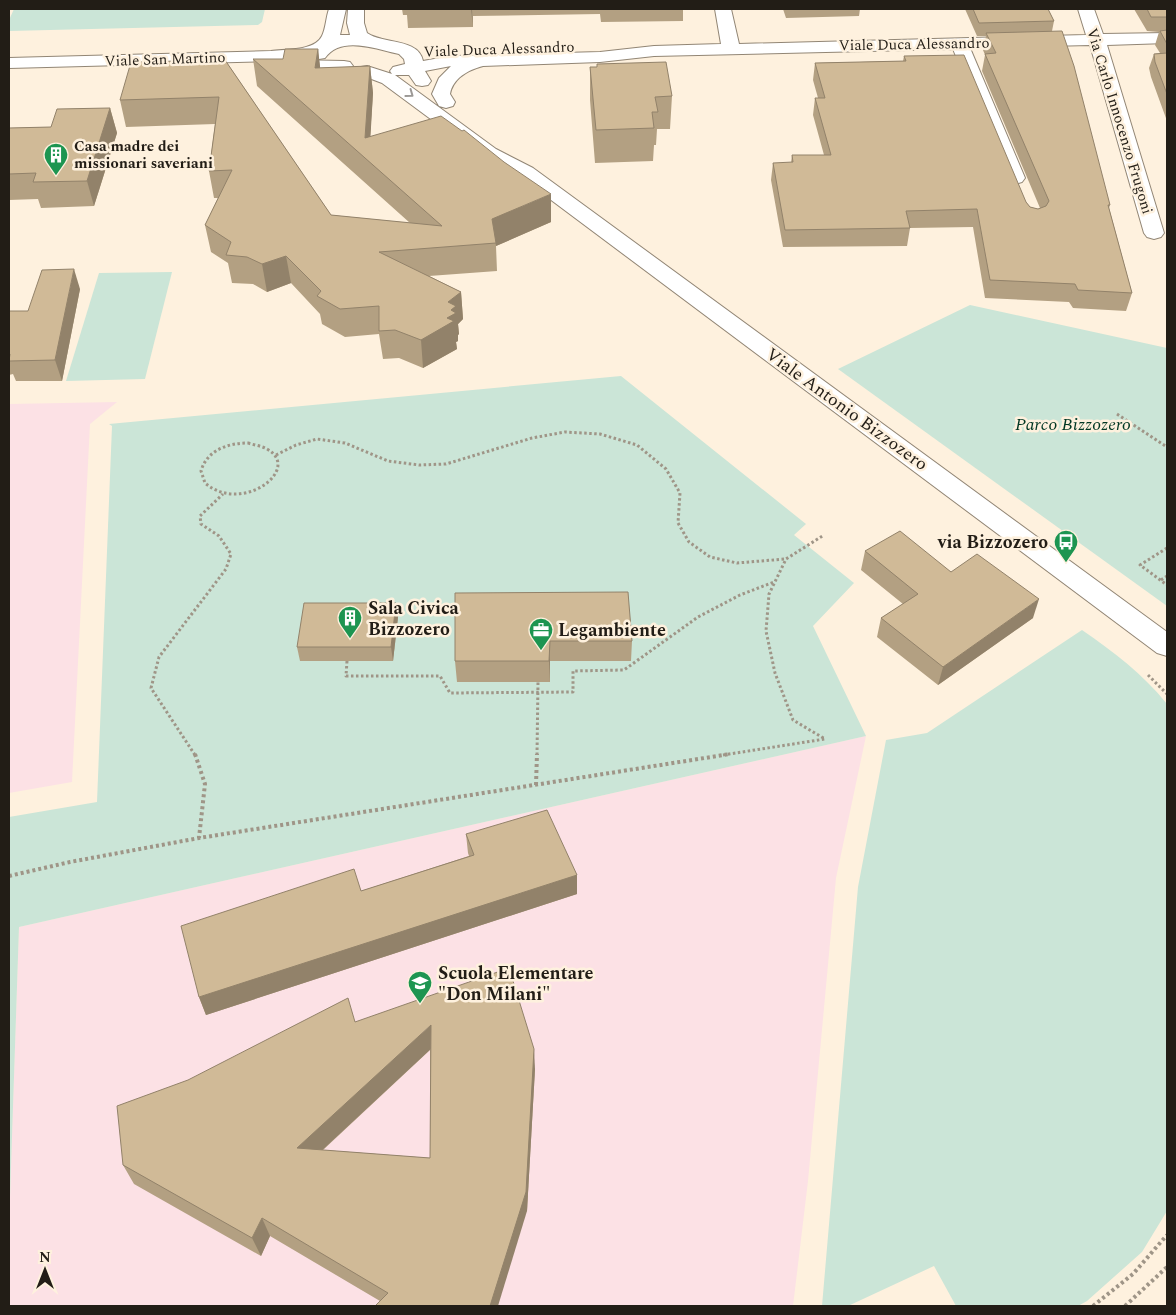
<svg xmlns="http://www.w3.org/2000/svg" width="1176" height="1315" font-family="Spectral,serif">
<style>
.education{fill:#fce1e5}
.green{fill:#cbe5d7}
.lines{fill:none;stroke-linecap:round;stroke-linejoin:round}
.minor-casing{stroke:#928675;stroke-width:2}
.path-far1{stroke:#9f9587;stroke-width:3;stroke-dasharray:2.5 2.5;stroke-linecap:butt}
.path{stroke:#9f9587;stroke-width:4;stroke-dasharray:3 3;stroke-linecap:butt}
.minor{fill:#fff;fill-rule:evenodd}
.wall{fill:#b3a082;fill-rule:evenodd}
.shaded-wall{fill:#92826a}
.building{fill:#d0ba97;stroke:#92826a;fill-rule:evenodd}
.oneway{stroke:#9c9996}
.labels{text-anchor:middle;stroke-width:5;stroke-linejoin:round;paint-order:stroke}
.far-street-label{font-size:15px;fill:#221d16;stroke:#fef1de}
.far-poi-label{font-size:15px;font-weight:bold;fill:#221d16;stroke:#fef1de;text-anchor:start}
.street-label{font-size:18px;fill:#221d16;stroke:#fef1de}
.park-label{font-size:18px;font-style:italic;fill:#003723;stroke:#fef1de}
.poi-label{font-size:18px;font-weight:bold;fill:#221d16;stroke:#fef1de;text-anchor:start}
</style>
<rect width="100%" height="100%" fill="#fef1de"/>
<g class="education">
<path d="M117,402L90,424L72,782L9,793V404Z"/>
<path d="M866,736L836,878L808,1181L793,1306H9V1227L19,927Z"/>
</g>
<g class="green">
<path d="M14,9H265L262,22L258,25L9,31V20Z"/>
<path d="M172,272L145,379L66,381L99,273Z"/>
<path d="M970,305L1167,348V606L838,369Z"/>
<path d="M621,376L806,524L794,535L854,583L813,626L866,736L19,927L9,1227V817L97,802L112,426L109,424Z"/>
<path d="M1082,630C1114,652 1143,674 1167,704V1211L1142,1252L1087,1301L1078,1306H956L934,1266L848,1306H822L858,887L886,740L927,733Z"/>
</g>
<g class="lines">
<defs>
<g id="minor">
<path d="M329,9H346L340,35H350L347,23L348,9H364V23L367,33C382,44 419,38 423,61L451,56L600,52L654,46L721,44L715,9H731L739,44L1086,35L1078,9H1094L1103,34L1167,33V43L1107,45L1164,233L1161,237L1154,239L1147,237L1144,233L1090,45L970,48L1025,178L1022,182L1015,184L1008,182L1005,178L953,49L654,56L600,62L483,66C468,70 453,78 450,94L455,102L453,106L446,108L439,106L432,94L439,78L451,66L425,71L431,81L428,85L422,86L416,85L409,75H395L496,149L533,168L1167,632V656L1157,653L519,176L482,157L382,83L361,75L358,71L361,67L367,66L392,74L390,71L393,67L405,64L404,59L399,54C376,49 341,35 325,58L319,59L312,56L271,61L9,68V58L271,51C286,49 315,51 322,36C326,28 326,17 329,9Z"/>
<path d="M293,60L344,61L350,62L353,66L350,70L344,71L287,69L284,65L287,61Z"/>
</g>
</defs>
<use href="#minor" class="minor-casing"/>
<g class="path-far1">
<path d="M1117,414L1167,447"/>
<path d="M248,443C254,445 262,446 267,449C303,469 242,515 205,483L201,471C207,450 228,443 248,443Z"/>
<path d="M276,455L296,445L317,439L345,443L388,461L419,465L446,464L532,438L565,432L600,434L637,445L666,469L680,493L678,523L689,542L710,557L737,563L785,559"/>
<path d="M1167,548L1140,565L1167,585"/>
<path d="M1161,580L1167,576"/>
<path d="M347,661L346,676H440L450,693L573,692V671L624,670L698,617L740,595L774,582"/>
<path d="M1148,675L1167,694"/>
<path d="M195,755L151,688L159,657L226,569L231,554L219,536L201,524L200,516L223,494"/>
<path d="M537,755L538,682"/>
<path d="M723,755L825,739L793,720L775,673L766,631L769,594L786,559L824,535"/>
</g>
<g class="path">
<path d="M195,754L205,784L199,838"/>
<path d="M536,785L537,754"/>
<path d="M9,876L70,862L199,838L730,754"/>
<path d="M1093,1306L1133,1274L1167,1235"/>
<path d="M1125,1306L1167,1267"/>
</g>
<use href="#minor" class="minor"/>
</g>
<g class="wall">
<path d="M402,9H683V21L601,22L600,14L473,16V27L408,28L407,15H403Z"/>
<path d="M783,9H860L859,16L786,18Z"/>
<path d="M965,9H1048L1054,21L1052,31L1110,205L1109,208L1132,293L1126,311L1073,308L1069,302L985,298L973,227L910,228L907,246L783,247L771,180L773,163H791L792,155H824L813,115L815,98H818L813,80L815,63L903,61L904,56L1030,207L1038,209L1040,208L982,71L985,55L983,50L986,36H977Z"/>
<path d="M1134,9H1167V121L1151,77L1149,68L1154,54L1160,53L1155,45L1159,32L1147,31Z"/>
<path d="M318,49L320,68L370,66L373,93L370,136L551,222L496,246L497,271L429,276L461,292L463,319L458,324L459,334L458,335V341L456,342L457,349L423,368L399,358L383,359L379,334L345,337L322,324L320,314L291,283L267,292L253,284L232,283L228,263L211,252L205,225L218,198H214L209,171L215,124L126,127L120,100L225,60L331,215L410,223L257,86L253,59H283Z"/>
<path d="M597,64L672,96L670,129H657L656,145H654L653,161L595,163L590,100V67H597Z"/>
<path d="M110,108L117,133L94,206L41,208L38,199L9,200V128L51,127Z"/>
<path d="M80,289L62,381H16L13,374L9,375V311H28Z"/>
<path d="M865,551L951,572L1033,618L938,685L877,637L881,618L903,604L861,570Z"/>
<path d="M455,593L632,641L631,661H550V682H457L455,661Z"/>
<path d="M398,617L393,661H300L297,647Z"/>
<path d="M466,834L577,875V894L206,1015L199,997L361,891L469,856L468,853Z"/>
<path d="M355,1022L535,1069L527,1211L380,1301L270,1236L261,1256L134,1184L123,1165ZM430,1050V1158L323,1150Z"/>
</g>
<g class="shaded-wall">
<path d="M471,9H472L473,27Z"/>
<path d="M318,49L321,75L315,68Z"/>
<path d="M370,66L373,93L369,162L365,138Z"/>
<path d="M110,108L117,133L94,206L87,181Z"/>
<path d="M551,194V222L496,246L492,219Z"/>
<path d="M286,256L291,283L267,292L262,264Z"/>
<path d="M74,269L80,289L62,381L55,360Z"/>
<path d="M461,292L463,319L458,324L459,334L458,335V341L456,342L457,349L423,368L421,340L448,302Z"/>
<path d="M1039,599L1033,618L938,685L943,667Z"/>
<path d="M396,603L398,617L393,661L391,647Z"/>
<path d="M550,641V682L549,661Z"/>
<path d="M577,875V894L206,1015L199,997Z"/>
<path d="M431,1025L434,1046L304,1167L297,1148Z"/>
<path d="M534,1049L535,1069L527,1211L498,1306H490Z"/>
<path d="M262,1218L270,1236L261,1256L252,1238Z"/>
</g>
<g class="building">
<path d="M973,9H1048L1054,21L979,23Z"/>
<path d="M1147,9H1167V17H1151Z"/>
<path d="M1167,30V44L1160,31Z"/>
<path d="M1062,31L1074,66L1110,205H1108L1132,293L1078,290L1075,284L990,280L977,209L906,211L910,228L785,230L773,163L793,162L792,155H831L815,98H825L815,63L906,61L904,56L964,55L1026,202L1030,207L1038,209L1046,206L1049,201L985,54L996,53L986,33Z"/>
<path d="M285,49H318L315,68L370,66L365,138L441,116L462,131L464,130L504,162L551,194L492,219L496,243L379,252L461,292L448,302L456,306L451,310L456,313L447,318L454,321L421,340L395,330L379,331V306L340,309L317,296L321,291L286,256L262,264L247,257L226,255L231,242L205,225L232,170L209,171L219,97L120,100L131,62L225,60L331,215L442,226L253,59H283Z"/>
<path d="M1167,53V94L1155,62L1154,54Z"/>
<path d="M666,62L672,96L655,97L658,112H652L654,128L596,130L590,67H597V64Z"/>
<path d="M110,108L87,181L33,182L36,173L9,174V128L51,127L57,109Z"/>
<path d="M74,269L55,360L9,361L10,354H9V311H28L42,270Z"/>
<path d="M900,531L951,572L977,554L1039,599L943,667L881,618L918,594L865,551Z"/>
<path d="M628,592L632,641H550L549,661H455V593Z"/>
<path d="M304,603H396L391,647H297Z"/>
<path d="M547,810L577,875L199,997L181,926L354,869L361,891L474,855L466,834Z"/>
<path d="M509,968L534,1049L526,1192L490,1306H375L388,1293L262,1218L252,1238L123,1165L117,1106L188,1080L348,998L355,1022ZM431,1025L430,1158L297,1148Z"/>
</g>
<defs><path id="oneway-chevron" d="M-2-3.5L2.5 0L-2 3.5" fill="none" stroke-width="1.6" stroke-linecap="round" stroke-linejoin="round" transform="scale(1.25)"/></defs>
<use class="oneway" href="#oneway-chevron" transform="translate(410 94) rotate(36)"/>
<defs>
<symbol id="building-pin" viewBox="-11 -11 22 30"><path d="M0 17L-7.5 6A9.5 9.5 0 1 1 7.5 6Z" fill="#1d9551" stroke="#fef1de"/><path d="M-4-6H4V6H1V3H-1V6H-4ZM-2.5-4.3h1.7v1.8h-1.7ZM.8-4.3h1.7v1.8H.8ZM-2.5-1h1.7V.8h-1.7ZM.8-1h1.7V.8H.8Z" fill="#fff"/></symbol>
<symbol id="bus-pin" viewBox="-11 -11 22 30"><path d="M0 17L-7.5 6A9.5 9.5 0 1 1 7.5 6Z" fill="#1d9551" stroke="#fef1de"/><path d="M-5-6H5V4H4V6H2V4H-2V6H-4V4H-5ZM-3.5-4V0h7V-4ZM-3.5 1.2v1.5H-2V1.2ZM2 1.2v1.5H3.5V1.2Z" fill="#fff"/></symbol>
<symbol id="office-pin" viewBox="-11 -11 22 30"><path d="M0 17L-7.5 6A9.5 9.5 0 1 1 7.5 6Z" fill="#1d9551" stroke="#fef1de"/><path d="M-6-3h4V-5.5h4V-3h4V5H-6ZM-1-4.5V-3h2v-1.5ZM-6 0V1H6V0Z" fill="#fff"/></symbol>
<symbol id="school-pin" viewBox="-11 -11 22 30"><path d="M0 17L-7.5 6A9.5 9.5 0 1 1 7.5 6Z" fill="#1d9551" stroke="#fef1de"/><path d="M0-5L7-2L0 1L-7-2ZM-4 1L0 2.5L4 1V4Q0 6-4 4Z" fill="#fff"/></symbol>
</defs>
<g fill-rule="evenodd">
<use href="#building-pin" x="42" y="141" width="28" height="38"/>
<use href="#bus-pin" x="1052" y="528" width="28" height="38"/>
<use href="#building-pin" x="336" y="604" width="28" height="38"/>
<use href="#office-pin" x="527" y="616" width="28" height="38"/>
<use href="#school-pin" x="406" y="969" width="28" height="38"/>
</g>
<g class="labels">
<g class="far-street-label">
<text transform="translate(914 44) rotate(-1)" y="5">Viale Duca Alessandro</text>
<text transform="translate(499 49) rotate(-2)" y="5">Viale Duca Alessandro</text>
<text transform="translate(165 59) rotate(-2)" y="5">Viale San Martino</text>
<text transform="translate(1120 121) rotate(73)" y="5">Via Carlo Innocenzo Frugoni</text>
</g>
<g class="far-poi-label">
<text x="74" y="151">Casa madre dei<tspan x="74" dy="17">missionari saveriani</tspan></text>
</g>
<g class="street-label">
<text transform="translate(847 409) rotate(36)" y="6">Viale Antonio Bizzozero</text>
</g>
<g class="park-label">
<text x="1073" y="430">Parco Bizzozero</text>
</g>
<g class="poi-label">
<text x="1048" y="548" text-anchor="end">via Bizzozero</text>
<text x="368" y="614">Sala Civica<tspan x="368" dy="21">Bizzozero</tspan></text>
<text x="558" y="636">Legambiente</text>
<text x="438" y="979">Scuola Elementare<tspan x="438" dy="21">"Don Milani"</tspan></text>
</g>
</g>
<rect width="1176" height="1315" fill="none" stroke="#221d16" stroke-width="20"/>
<g transform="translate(45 1270)" stroke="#fef1de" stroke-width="4" paint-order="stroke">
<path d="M0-4L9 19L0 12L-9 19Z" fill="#221d16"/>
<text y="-8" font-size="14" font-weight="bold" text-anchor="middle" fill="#221d16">N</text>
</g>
</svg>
